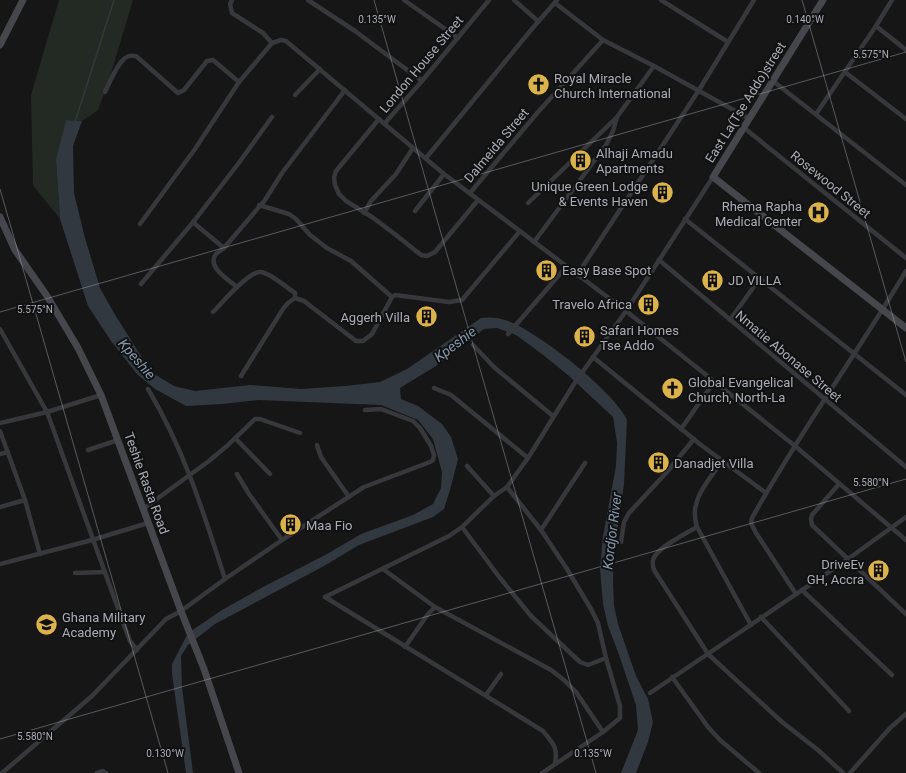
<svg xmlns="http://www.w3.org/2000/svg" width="906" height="773" font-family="Roboto,sans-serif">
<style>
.green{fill:#232a24}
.water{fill:#31383f}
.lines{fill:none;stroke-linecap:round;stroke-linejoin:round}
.stream{stroke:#31383f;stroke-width:1.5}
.street{stroke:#37383c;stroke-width:4.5}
.secondary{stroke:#46474c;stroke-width:7}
.ticks{fill:none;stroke:#aaadb6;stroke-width:1;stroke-opacity:0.45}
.labels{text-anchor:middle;stroke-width:4;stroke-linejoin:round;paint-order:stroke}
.street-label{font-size:13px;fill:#aaadb6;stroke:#111112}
.poi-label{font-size:13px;fill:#aaadb6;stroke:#111112;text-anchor:start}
.water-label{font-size:14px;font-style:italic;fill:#8598ad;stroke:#111112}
.ticks-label{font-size:10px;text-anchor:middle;fill:#aaadb6;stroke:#111112;stroke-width:4;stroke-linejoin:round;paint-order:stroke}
</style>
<rect width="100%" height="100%" fill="#161617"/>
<path class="green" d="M59,0H133L109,80L98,110L82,121L66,120L56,159L60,219L33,185L31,95Z"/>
<path class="water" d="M66,120L82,121L73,146L74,193L85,238L100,288L114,313L151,372L174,386L195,391L250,385L301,389L345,386L380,382L407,369L481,318C489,317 497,317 505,320C535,329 615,392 627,420L624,484L614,553L613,581L614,605L618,624L636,676L648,699L653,722L648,742L636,773H621L638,730L636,705L618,652L608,626L603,604L600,569L603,536L616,466L617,442L613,417L569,376L542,354L516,335L497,328L484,329L436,366L400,388L401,399L418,406L442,424L451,437L458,459L450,490L444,509L433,517L359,545L324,566L215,624L188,645L181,656L182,687L193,773H186L172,674V664L187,635L194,629L222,610L263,587L327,554L361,534L413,515L433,504L441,488L442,472L433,439L418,420L381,405L258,400L222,404L186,406L155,389L137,374L111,341L88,306L60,219L56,159Z"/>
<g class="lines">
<path class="stream" d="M75,122L114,0"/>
<g class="street">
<path d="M232,0L230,4L232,13L263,33L272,43"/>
<path d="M308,0L355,31L422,81"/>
<path d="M404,0L458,38"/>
<path d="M514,0L538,21"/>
<path d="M661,0L728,42"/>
<path d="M555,3L603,40L654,66L748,118"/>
<path d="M876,26L906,50"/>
<path d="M845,72L906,119"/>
<path d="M773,81L906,185"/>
<path d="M105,92C109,84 118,61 127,57C129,55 133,56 136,56L178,93L184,90L207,61L213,60L239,82"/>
<path d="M295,95L320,69"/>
<path d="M816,114L876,26L892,0"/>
<path d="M379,119L336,171L334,177L335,185L339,194L346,201L372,217L396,235L421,255L427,256L435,252L478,200"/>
<path d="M385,123L422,81L489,0"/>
<path d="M743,127L906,258"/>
<path d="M426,158L531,30L557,0"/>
<path d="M470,193L538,112L603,40"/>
<path d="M528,203L616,118"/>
<path d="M259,205L289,214L296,219L310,235L327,248L351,261L392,297"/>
<path d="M415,211L444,174"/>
<path d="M364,213L371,201L396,174L413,148"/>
<path d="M685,219L906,395"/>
<path d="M140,224L195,149L239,82L272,43L281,40L286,41L444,174L626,311L795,446L906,540"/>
<path d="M534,242L606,145L613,131L617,117L654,66"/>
<path d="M224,248L195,224L194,221L238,164L272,117"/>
<path d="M659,260L906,467"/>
<path d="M577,275L699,90L754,0"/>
<path d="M141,284L194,221"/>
<path d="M237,287C229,280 206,267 216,254C218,252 222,250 224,248L265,200L282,173L345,90"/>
<path d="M213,312C222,303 248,272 260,272C269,272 287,288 295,293V298"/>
<path d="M730,320L760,278"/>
<path d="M0,329L47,412L124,625L130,641L137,650"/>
<path d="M508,334L566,267"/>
<path d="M473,345L495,368L553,416"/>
<path d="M593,357L701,445L766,493"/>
<path d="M241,376L283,309L288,303L295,298L304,301L356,341H363L372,334L392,297L395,295L449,302L462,300L520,231"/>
<path d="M434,388L451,395L528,458"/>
<path d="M148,389C184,449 204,514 225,579"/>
<path d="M0,423L47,412L101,395"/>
<path d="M681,429L714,382"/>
<path d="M0,431L25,500L40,554"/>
<path d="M235,438L270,474"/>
<path d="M317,445L321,457L349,497"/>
<path d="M88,450L118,440"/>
<path d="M0,454L8,452"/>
<path d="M722,461C714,473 699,490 696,505C694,511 695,520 697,527L751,625"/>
<path d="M467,466L494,496"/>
<path d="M237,474L249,494L282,540"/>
<path d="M839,484L812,515L811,519L812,525L906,614"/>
<path d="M507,487L541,530L567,569L591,609L598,623L606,658L620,706V718L603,732L542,773"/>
<path d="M0,507L25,500"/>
<path d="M143,509L209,461L228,445L255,419H260L300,433"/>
<path d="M462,527L500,578L531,616L580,662L588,665L606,658"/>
<path d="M697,527C686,533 655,549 653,560C652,563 653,566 654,570L708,654L782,722L818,750L843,773"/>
<path d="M541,530L585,463"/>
<path d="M621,542L624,522L629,513L666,473L694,439"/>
<path d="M0,564L92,540L148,523"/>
<path d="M383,569L435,607"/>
<path d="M75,573L105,572"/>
<path d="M802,590L892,675"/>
<path d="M796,594L756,533L751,523L752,518C799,433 857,354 906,271"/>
<path d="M325,597L449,536L462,527L494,496L507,487L528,458L574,384L626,311L713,177"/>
<path d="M325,597L543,731C553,744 558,746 555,764"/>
<path d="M761,617L849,711"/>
<path d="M405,647L428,614L435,607L551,670L564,680L576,692L603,732"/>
<path d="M672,677L708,727L720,740L759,773"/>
<path d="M650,693L848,559L906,517"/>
<path d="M486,695L501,674"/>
<path d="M2,773L92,696L166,619L181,611L225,579L282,540L364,487L430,462L433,460L434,455L431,446L420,428L413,421L381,409L365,410"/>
<path d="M97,773L103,771L106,773"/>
<path d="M850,773L890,728L906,714"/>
</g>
<g class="secondary">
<path d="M823,0L713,177L906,328"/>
<path d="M0,45L23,0"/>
<path d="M0,217L15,250L47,296L78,348L101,395L181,611L204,669L239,773"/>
</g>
</g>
<path class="ticks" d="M374,0L596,773M802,0L906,362M0,189L168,773M0,312L906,52M0,739L906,479"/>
<defs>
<symbol id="church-disc" viewBox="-11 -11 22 22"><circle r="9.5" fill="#dcb24a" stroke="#111112"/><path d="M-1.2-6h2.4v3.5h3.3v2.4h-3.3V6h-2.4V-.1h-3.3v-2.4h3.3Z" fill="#111"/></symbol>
<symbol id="building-disc" viewBox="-11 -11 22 22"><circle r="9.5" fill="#dcb24a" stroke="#111112"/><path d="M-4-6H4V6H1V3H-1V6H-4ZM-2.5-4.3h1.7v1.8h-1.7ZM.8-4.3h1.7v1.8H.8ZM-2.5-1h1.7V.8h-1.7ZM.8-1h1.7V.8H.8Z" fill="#111"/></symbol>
<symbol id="hospital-disc" viewBox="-11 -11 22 22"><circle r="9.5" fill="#dcb24a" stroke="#111112"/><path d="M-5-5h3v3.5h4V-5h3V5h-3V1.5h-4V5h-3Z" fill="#111"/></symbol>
<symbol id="school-disc" viewBox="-11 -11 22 22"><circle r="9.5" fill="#dcb24a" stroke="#111112"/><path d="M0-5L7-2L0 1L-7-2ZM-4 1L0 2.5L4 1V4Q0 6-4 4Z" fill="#111"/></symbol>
</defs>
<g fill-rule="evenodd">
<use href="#church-disc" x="526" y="72" width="25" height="25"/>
<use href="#building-disc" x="568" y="148" width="25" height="25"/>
<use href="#building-disc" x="650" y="180" width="25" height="25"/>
<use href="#hospital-disc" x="806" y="200" width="25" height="25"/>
<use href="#building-disc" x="534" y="258" width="25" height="25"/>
<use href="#building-disc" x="700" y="268" width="25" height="25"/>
<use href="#building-disc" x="636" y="292" width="25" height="25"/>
<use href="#building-disc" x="414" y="304" width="25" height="25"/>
<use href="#building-disc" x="572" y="324" width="25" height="25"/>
<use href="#church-disc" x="660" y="376" width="25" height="25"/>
<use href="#building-disc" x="646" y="450" width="25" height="25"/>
<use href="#building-disc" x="278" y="512" width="25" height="25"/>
<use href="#building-disc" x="866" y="558" width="25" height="25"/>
<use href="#school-disc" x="34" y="612" width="25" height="25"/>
</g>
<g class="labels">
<g class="street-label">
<text transform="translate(421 64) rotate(-50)" y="5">London House Street</text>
<text transform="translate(745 102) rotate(-58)" y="5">East La(Tse Addo)street</text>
<text transform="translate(496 145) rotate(-50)" y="5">Dalmeida Street</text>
<text transform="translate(831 184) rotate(39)" y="5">Rosewood Street</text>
<text transform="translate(789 356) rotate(40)" y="5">Nmatie Abonase Street</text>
<text transform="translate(147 483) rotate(70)" y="5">Teshie Rasta Road</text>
</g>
<g class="poi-label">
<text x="554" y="83">Royal Miracle<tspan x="554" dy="15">Church International</tspan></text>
<text x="596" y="158">Alhaji Amadu<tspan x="596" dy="15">Apartments</tspan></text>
<text x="648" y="191" text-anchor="end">Unique Green Lodge<tspan x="648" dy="15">&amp; Events Haven</tspan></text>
<text x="802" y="211" text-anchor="end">Rhema Rapha<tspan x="802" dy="15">Medical Center</tspan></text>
<text x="562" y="275">Easy Base Spot</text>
<text x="728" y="285">JD VILLA</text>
<text x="632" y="309" text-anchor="end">Travelo Africa</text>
<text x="410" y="322" text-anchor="end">Aggerh Villa</text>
<text x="600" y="335">Safari Homes<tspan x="600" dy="15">Tse Addo</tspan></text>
<text x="688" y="387">Global Evangelical<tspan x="688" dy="15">Church, North-La</tspan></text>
<text x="674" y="468">Danadjet Villa</text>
<text x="306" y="530">Maa Fio</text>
<text x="864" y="569" text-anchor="end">DriveEv<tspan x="864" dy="15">GH, Accra</tspan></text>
<text x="62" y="622">Ghana Military<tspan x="62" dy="15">Academy</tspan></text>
</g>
<g class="water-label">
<text transform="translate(455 344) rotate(-37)" y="5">Kpeshie</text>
<text transform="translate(137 359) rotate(49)" y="5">Kpeshie</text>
<text transform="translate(612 531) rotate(-83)" y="5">Kordjor River</text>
</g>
</g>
<g class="ticks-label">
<text x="377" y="23">0.135°W</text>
<text x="805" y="23">0.140°W</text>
<text x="871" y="58">5.575°N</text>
<text x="35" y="313">5.575°N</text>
<text x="871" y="486">5.580°N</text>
<text x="35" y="740">5.580°N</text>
<text x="165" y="757">0.130°W</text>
<text x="593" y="757">0.135°W</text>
</g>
</svg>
